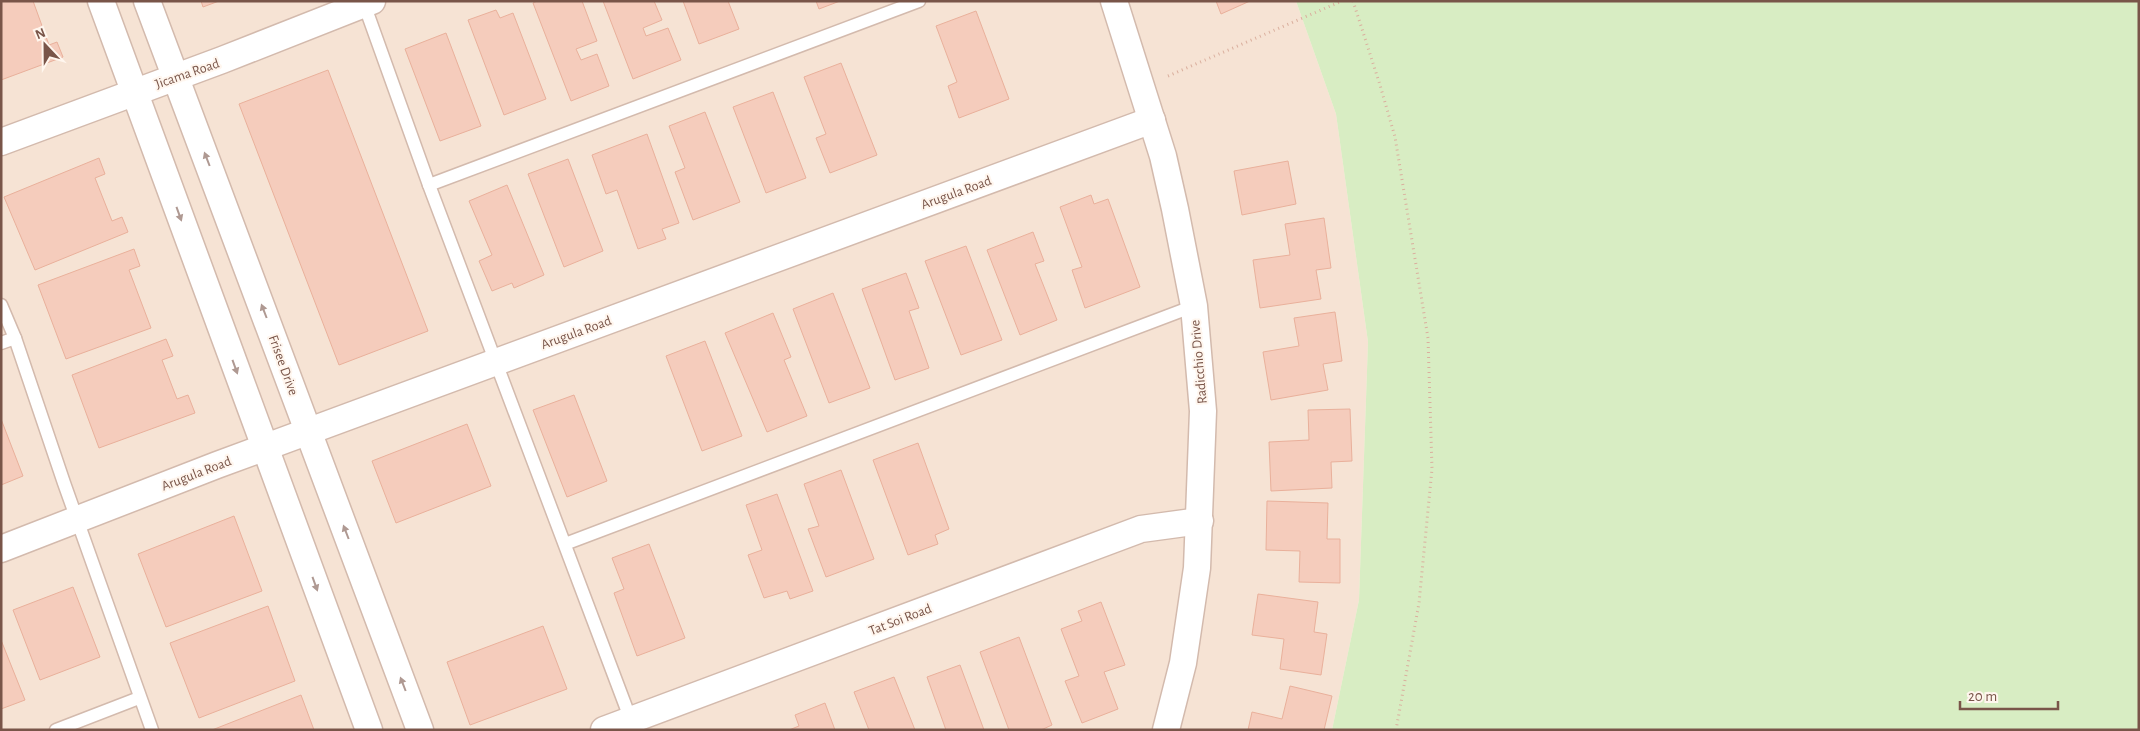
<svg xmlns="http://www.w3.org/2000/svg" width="2140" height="731" font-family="'Alegreya Sans',sans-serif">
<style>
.residential{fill:#f6e3d4}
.green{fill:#d8edc3}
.building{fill:#f5ccbc;stroke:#e9b09b}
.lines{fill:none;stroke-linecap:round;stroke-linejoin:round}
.lane-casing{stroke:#d3baad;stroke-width:15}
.street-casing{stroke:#d3baad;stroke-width:29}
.path{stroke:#daaf9e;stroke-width:3;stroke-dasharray:1 4;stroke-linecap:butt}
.lane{stroke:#fff;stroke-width:12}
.street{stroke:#fff;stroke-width:26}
.oneway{fill:#af9992}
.labels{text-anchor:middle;stroke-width:4;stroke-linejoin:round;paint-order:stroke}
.street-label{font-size:14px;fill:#795549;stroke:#fff6ee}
</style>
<rect width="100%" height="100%" fill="#fef2e6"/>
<path class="residential" d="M1,1H1296L1336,114L1368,342L1359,600L1332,730H1Z"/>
<path class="green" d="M1296,1H2139V730H1332L1359,600L1368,342L1336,114Z"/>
<g class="building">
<path d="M1,1H33L49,45L57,42L63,57L1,80Z"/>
<path d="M201,1H219L203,7Z"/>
<path d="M537,1H582L597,41L576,49L581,60L597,54L609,86L571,101L533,3Z"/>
<path d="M603,1H654L662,20L643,28L646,36L668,28L681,60L633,79Z"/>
<path d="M683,1H728L739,29L699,44Z"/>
<path d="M816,1H840L819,9Z"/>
<path d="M1216,1H1250L1221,14Z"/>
<path d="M496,10L500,18L513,13L546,99L504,115L468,20Z"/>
<path d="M976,11L1009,99L959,118L948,86L957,82L936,26Z"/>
<path d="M446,33L481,126L440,141L405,49Z"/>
<path d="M841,63L877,155L830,173L816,138L826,134L804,77Z"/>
<path d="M328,70L428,331L339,365L239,104Z"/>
<path d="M773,92L806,178L766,193L733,107Z"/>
<path d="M705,112L740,202L693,220L675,172L685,168L669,126Z"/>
<path d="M647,134L679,223L662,229L666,239L638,249L617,190L606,194L592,155Z"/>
<path d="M99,158L105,174L95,178L112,221L122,217L128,232L35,270L4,197Z"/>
<path d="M568,159L603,251L564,267L528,174Z"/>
<path d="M1288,161L1296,204L1242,215L1234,171Z"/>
<path d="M507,185L544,275L514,288L512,283L492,291L479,261L492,255L469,201Z"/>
<path d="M1091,195L1094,204L1108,199L1140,287L1085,308L1072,270L1082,267L1060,207Z"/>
<path d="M1324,218L1331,268L1316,270L1321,299L1260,308L1253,260L1290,255L1285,224Z"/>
<path d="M1033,232L1044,261L1035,264L1057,320L1020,335L987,250Z"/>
<path d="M966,246L1002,340L961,355L925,261Z"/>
<path d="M134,249L140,266L129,270L151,328L66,359L38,285Z"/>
<path d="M906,273L919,308L909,311L929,368L895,380L862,289Z"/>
<path d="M833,293L870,388L829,403L793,309Z"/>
<path d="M1335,312L1342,361L1323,364L1328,390L1271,400L1263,352L1299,346L1294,318Z"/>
<path d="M773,313L791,357L784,360L807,416L767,432L725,333Z"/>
<path d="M166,339L173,356L162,360L177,399L188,395L195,413L99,448L72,375Z"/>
<path d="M705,341L742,436L702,451L666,356Z"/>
<path d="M574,395L607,481L567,497L533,410Z"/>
<path d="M1350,409L1352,461L1331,462L1332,488L1271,491L1269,442L1309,440L1308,410Z"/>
<path d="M1,419L23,476L1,485Z"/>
<path d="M467,424L491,486L396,523L372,461Z"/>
<path d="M918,443L949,529L935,535L938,544L908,555L873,460Z"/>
<path d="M841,470L874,559L826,577L808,529L819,526L804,484Z"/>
<path d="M777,494L813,591L790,599L787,591L764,598L748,555L762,550L746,505Z"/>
<path d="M1267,501L1328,503L1327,539H1340V583L1299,582L1300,551L1266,550Z"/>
<path d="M234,516L262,591L166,627L138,554Z"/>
<path d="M649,544L685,638L637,656L614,593L624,589L612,558Z"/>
<path d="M73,587L100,657L40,680L13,610Z"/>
<path d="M1258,594L1318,602L1314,632L1327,634L1321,675L1280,669L1284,639L1252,635Z"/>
<path d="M1101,602L1125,665L1104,672L1118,709L1082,723L1065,681L1079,676L1061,629L1082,621L1078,611Z"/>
<path d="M268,606L295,681L199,718L170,643Z"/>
<path d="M543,626L567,689L470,725L447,662Z"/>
<path d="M1019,637L1052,725L1041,730H1009L980,652Z"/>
<path d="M1,640L25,700L1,709Z"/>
<path d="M960,665L984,730H946L927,677Z"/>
<path d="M894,677L915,730H869L854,692Z"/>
<path d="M1290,686L1332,696L1324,730H1248L1252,712L1282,719Z"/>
<path d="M301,695L314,730H212Z"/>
<path d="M825,703L835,730H789L799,726L795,715Z"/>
</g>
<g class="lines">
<defs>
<g id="lane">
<path d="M363,1L429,185L632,723"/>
<path d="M429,185L919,1"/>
<path d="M1,305L15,338L64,483L152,730"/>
<path d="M1,343L15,338"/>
<path d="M565,544L1194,306"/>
<path d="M56,730L139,698"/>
</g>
<g id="street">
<path d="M101,1L369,730"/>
<path d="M147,1L420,730"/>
<path d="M1114,1L1163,156L1175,209L1194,306L1203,411L1197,568L1183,663L1166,730"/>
<path d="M1,142L222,60L372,1"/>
<path d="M1,549L217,465L1152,120"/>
<path d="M604,730L1141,529L1200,521"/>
</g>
</defs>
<use href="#lane" class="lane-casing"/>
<use href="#street" class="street-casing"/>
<g class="path">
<path d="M1353,1L1380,85L1395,137L1428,338L1432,469L1419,603L1396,730"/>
<path d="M1168,76L1342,1"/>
</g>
<use href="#lane" class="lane"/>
<use href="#street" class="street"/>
</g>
<defs><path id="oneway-solid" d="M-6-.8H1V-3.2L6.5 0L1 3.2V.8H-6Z" transform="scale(1.25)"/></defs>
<g class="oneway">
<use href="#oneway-solid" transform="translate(207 159) rotate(-111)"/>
<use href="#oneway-solid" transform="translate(179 214) rotate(70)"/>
<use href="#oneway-solid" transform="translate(264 311) rotate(-111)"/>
<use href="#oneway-solid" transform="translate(235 367) rotate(70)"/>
<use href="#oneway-solid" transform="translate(346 532) rotate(-111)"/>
<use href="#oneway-solid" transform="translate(315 584) rotate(70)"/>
<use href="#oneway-solid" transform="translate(403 684) rotate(-111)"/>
</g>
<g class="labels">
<g class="street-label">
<text transform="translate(187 73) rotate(-19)" y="5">Jicama Road</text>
<text transform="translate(956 192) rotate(-20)" y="5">Arugula Road</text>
<text transform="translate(576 332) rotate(-20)" y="5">Arugula Road</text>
<text transform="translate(1198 362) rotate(-95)" y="5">Radicchio Drive</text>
<text transform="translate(284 365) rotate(70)" y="5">Frisee Drive</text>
<text transform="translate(196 473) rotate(-21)" y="5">Arugula Road</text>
<text transform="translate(900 619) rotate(-21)" y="5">Tat Soi Road</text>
</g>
</g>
<rect width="2140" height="731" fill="none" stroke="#795549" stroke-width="5"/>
<g transform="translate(45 45) rotate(338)" stroke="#fff6ee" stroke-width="4" paint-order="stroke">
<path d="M0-4L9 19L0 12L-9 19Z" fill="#795549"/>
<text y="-8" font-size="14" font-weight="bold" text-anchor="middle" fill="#795549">N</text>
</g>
<path d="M1960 701v8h98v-8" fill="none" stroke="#795549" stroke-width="2.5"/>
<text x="1968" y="701" font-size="15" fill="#795549" stroke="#fff6ee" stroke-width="4" paint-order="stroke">20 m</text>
</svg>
